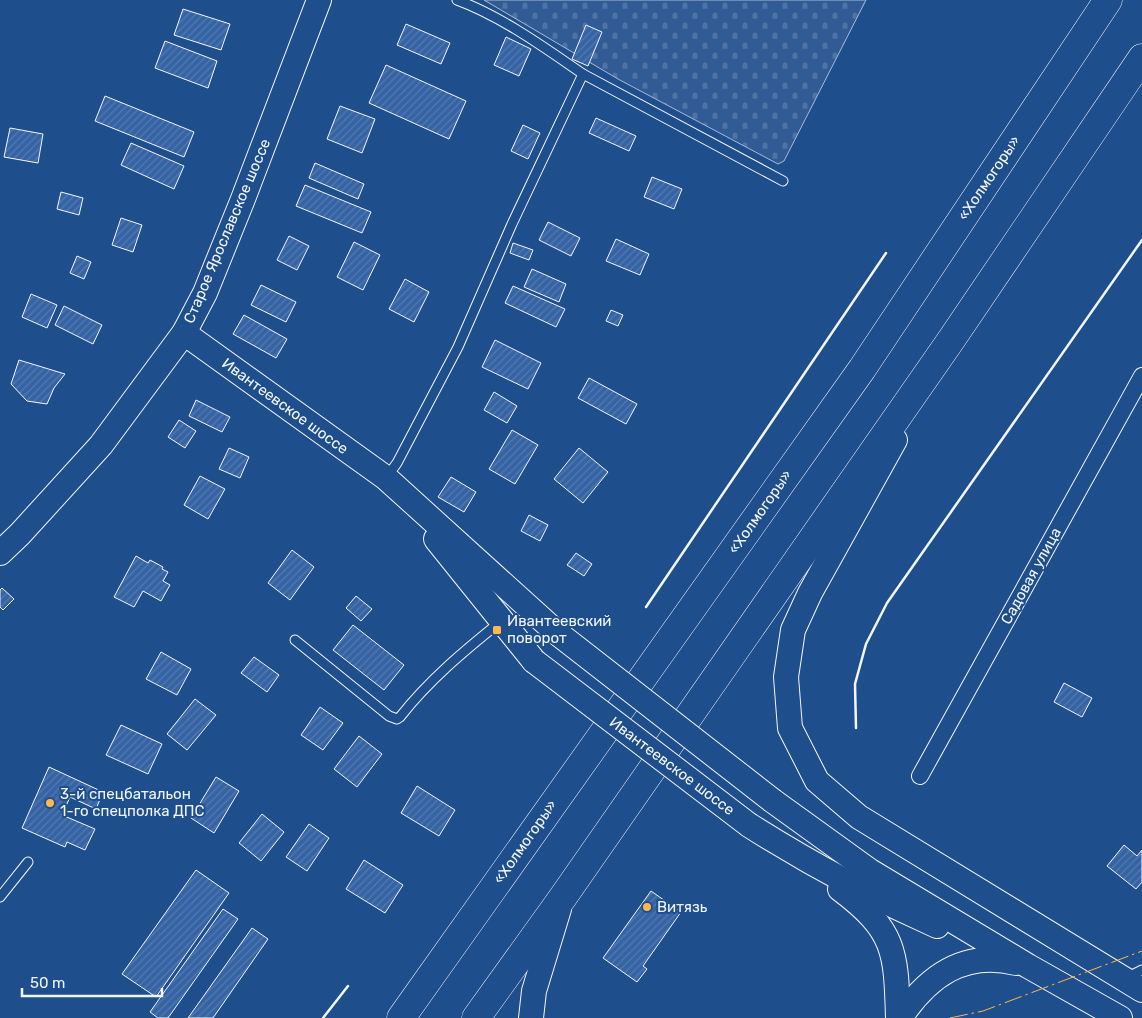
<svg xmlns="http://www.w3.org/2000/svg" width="1142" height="1018" font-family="Rubik,sans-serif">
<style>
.cemetery{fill:url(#cemetery-stones);stroke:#a8bbd7}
.building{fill:url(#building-hatch);stroke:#f2f6ff}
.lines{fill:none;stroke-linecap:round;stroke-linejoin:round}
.service-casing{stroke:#f2f6ff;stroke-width:11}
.minor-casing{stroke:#f2f6ff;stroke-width:18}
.secondary-casing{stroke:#f2f6ff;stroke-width:26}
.trunk-casing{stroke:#f2f6ff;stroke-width:29}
.service{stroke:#1f4e8c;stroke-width:9}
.minor{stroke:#1f4e8c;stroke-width:16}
.secondary{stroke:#1f4e8c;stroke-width:24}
.trunk{stroke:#1f4e8c;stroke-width:28}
.secondary-bridge-casing{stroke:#f2f6ff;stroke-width:26;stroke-linecap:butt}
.secondary-bridge{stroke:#1f4e8c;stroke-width:24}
.wall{stroke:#f2f6ff;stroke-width:2.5}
.power{stroke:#ffb74d;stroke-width:1;stroke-dasharray:18 4 2.5 4;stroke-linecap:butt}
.poi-dot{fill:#ffb74d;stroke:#1f4e8c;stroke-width:2}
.labels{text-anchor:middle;stroke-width:4;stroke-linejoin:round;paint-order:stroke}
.street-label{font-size:15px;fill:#f2f6ff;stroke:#1f4e8c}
.poi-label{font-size:15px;fill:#f2f6ff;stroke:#1f4e8c;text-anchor:start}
</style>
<defs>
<pattern id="cemetery-stones" width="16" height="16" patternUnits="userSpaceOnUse" patternTransform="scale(1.25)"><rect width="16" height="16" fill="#305b95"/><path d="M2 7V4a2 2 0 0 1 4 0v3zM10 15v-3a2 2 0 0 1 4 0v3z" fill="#4e73a5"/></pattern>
<pattern id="building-hatch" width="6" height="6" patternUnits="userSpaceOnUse" patternTransform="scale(1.25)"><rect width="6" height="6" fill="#3563a3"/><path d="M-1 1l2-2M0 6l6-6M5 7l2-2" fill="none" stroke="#537ab1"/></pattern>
</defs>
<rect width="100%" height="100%" fill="#1f4e8c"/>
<path class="cemetery" d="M484,0H866L784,161L778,164L618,79Z"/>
<g class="building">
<path d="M183,9L230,24L221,50L174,35Z"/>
<path d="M406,24L450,43L441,64L397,45Z"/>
<path d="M586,25L602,32L588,66L572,59Z"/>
<path d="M506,37L531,49L519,76L494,65Z"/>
<path d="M165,41L217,61L208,88L155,68Z"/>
<path d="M386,65L466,101L449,139L369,103Z"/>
<path d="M105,96L194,132L184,157L95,121Z"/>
<path d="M340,106L375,119L362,153L327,139Z"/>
<path d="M596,118L636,136L629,151L589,133Z"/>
<path d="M523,125L540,133L528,159L511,151Z"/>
<path d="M10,128L43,134L38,163L4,157Z"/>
<path d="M131,143L184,166L174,189L121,165Z"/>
<path d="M315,163L364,184L358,199L309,178Z"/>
<path d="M652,177L682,189L674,209L644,197Z"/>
<path d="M305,185L371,212L362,233L296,206Z"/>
<path d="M61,192L83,198L79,215L57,209Z"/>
<path d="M121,218L142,225L133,252L112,245Z"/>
<path d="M548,222L580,238L571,256L539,240Z"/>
<path d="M289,236L309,246L297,270L277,260Z"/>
<path d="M616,239L649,254L640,275L606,261Z"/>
<path d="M354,242L380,255L363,290L337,277Z"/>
<path d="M513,243L533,250L529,260L510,253Z"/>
<path d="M77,256L91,262L84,279L70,273Z"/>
<path d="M532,269L566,284L559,302L524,287Z"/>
<path d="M405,279L429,292L414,322L389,309Z"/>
<path d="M261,285L296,302L286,322L251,305Z"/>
<path d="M513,286L565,309L556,327L505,303Z"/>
<path d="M31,294L57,305L47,328L22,317Z"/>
<path d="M64,306L102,325L93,344L55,325Z"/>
<path d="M611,310L623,315L618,326L606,321Z"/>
<path d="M244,315L287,339L276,358L233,334Z"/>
<path d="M495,340L541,363L528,389L482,367Z"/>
<path d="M19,360L65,374L54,388L47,404L27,401L11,384Z"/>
<path d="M589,378L637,404L626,424L578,398Z"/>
<path d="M494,392L517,406L507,423L484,410Z"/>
<path d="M196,400L230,417L222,432L189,416Z"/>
<path d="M179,420L196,431L185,448L168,437Z"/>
<path d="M512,430L538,445L515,484L489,469Z"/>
<path d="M229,448L249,457L240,478L219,469Z"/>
<path d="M579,448L608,472L583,503L554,479Z"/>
<path d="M200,476L225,489L208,519L184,505Z"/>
<path d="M451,477L476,492L464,512L438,497Z"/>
<path d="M529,515L548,525L540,541L521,531Z"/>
<path d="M292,550L314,567L290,600L268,583Z"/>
<path d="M576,553L592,564L584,576L567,565Z"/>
<path d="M136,556L148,563L150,560L163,567L162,569L168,572L163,581L170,585L161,601L143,591L134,607L114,597Z"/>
<path d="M2,588L14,599L3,610L0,607V590Z"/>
<path d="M356,596L372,609L361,621L346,608Z"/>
<path d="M353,625L404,665L384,690L333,650Z"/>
<path d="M161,652L191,669L177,695L146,679Z"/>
<path d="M254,657L279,675L267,692L241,673Z"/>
<path d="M1064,683L1092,698L1082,717L1054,702Z"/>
<path d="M195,699L216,715L187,750L167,734Z"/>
<path d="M320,707L343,723L323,750L301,735Z"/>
<path d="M121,725L162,744L148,774L106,755Z"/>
<path d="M359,736L382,754L357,787L334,769Z"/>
<path d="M49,767L103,792L96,809L70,797L62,815L95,829L85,850L67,842L65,847L22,828Z"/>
<path d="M216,777L239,791L214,833L191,818Z"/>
<path d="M417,786L455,810L439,836L401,813Z"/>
<path d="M262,814L284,832L261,861L239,843Z"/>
<path d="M309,824L329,838L307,871L286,857Z"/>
<path d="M1124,845L1137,856L1142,850V882L1136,889L1107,866Z"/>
<path d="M364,860L403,885L385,913L346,889Z"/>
<path d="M196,870L229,893L156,997L122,974Z"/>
<path d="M651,891L681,912L643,966L647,969L637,982L603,958Z"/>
<path d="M223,909L238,919L168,1018H158L150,1012Z"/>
<path d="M252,928L268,939L213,1018H188Z"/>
</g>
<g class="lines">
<defs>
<g id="service">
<path d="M457,0C501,16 545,48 583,74"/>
<path d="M386,478L397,463L458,347L512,224L583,74L783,181"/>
<path d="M295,640L389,716L397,719L400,717C429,680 464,651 500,622"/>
<path d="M0,897L28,862"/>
<path d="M1128,977L1142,970"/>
</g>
<path id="minor" d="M920,776L1142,376"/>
<g id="secondary">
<path d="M184,333L386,478L556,632"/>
<path d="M895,440L810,593L793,630L786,677L790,728L817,781L859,817L1142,990"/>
<path d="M436,539L534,661"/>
<path d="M0,553L20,534L101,445L184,333L205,293L243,199L319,0"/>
<path d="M773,801L870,871L1028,966L1120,1018"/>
<path d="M749,825C809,863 872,897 937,926"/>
<path d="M840,889C896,931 896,952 898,1018"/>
<path d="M531,1018L534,991L559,909"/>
<path d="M900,1018C928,976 964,950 1016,963"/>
</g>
<g id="trunk">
<path d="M401,1018L862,369L1108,0"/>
<path d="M476,1018L563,897L951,340L1142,58"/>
</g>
</defs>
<use href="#service" class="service-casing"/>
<use href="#minor" class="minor-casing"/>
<use href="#secondary" class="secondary-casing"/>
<use href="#trunk" class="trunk-casing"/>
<use href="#service" class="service"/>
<use href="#minor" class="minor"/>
<use href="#secondary" class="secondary"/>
<use href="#trunk" class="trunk"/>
<defs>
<g id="secondary-bridge">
<path d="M556,632L773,801"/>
<path d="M534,661L749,825"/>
</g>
</defs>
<use href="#secondary-bridge" class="secondary-bridge-casing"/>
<use href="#secondary-bridge" class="secondary-bridge"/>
<g class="wall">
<path d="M646,607L886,253"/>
<path d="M856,728L855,684L866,644L887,603L1142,240"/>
<path d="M323,1018L348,986"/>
</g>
<path class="power" d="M950,1018L983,1011L1142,951"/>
</g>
<g class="poi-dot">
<rect x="492" y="625" width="10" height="10" rx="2.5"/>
<circle cx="50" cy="803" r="5"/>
<circle cx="647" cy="907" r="5"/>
</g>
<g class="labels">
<g class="street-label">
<text transform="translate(989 178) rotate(-56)" y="5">«Холмогоры»</text>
<text transform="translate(227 231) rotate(-67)" y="5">Старое Ярославское шоссе</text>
<text transform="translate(285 406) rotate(36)" y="5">Ивантеевское шоссе</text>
<text transform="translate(760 512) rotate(-55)" y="5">«Холмогоры»</text>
<text transform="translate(1031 576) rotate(-61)" y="5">Садовая улица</text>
<text transform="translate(672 766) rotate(37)" y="5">Ивантеевское шоссе</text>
<text transform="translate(525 842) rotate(-55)" y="5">«Холмогоры»</text>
</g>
<g class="poi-label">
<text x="507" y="626">Ивантеевский<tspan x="507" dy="17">поворот</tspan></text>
<text x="60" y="799">3-й спецбатальон<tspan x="60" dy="17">1-го спецполка ДПС</tspan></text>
<text x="657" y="912">Витязь</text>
</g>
</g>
<path d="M22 988v8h140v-8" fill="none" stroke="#f2f6ff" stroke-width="2.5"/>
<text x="30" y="988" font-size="15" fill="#f2f6ff" stroke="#1f4e8c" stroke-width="4" paint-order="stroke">50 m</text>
</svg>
